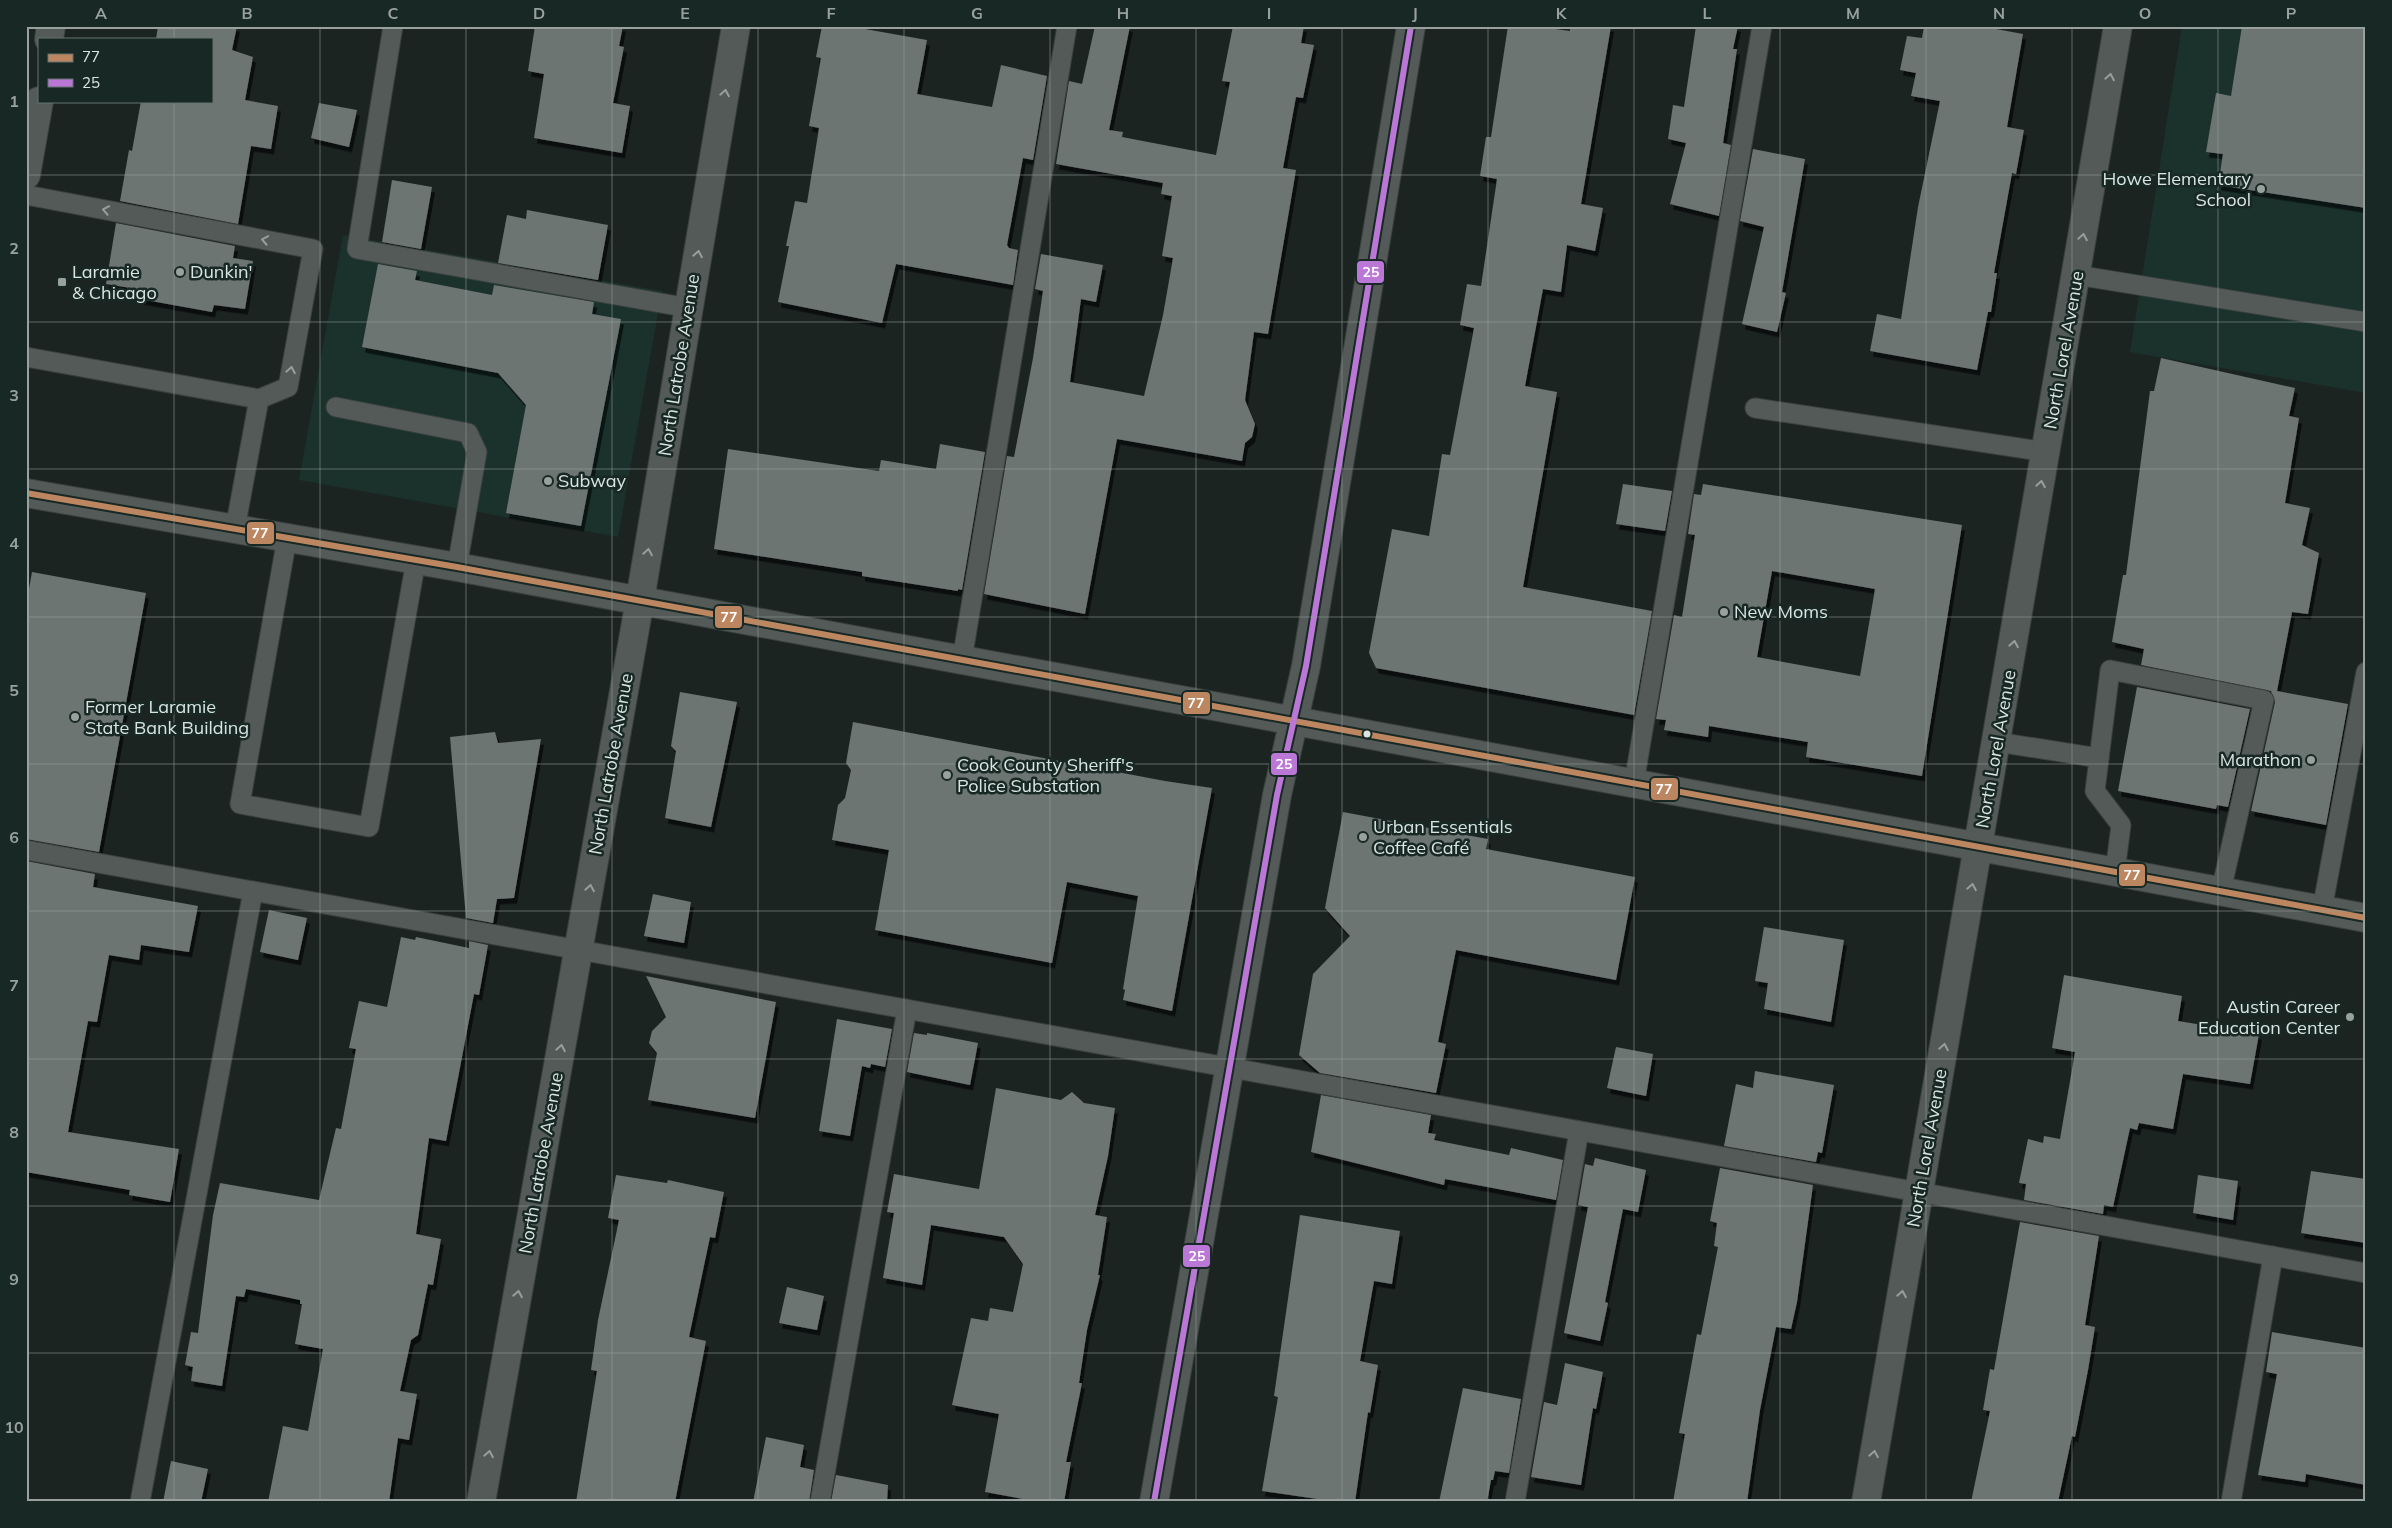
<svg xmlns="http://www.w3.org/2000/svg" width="2392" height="1528" font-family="Mulish,sans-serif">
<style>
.built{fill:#1a312c}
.building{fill:#6c7472;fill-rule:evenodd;filter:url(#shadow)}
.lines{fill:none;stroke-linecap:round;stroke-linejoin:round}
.service-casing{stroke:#39403e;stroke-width:21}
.minor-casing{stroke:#39403e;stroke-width:30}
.tertiary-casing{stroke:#39403e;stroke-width:30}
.secondary-casing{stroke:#39403e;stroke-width:30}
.service{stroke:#535a58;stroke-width:19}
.minor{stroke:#535a58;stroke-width:28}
.tertiary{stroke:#535a58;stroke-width:28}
.secondary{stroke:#535a58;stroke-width:28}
.bus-1-casing{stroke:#182824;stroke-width:10}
.bus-2-casing{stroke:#182824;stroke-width:10}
.bus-1{stroke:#bb8660;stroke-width:6}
.bus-2{stroke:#ba77d6;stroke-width:6}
.oneway{stroke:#969f9c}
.grid{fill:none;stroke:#98a19e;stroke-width:1;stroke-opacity:0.55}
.poi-dot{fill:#98a19e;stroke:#182824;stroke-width:2}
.bus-dot{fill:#dae4e1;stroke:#182824;stroke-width:2}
.labels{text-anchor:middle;stroke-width:5;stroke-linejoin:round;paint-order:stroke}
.poi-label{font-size:18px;fill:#dae4e1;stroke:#182824;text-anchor:start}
.street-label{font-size:18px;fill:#dae4e1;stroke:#182824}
.line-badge{stroke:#182824;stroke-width:2}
.badge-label{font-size:14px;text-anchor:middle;font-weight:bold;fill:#fff}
.neatline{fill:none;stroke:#98a19e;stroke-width:2}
.grid-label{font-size:16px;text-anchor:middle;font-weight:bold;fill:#98a19e}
</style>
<defs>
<filter id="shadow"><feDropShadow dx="3" dy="5.5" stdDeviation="0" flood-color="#0009"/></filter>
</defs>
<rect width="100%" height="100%" fill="#1c2422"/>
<g class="built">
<path d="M2182,26H2366V393L2130,352Z"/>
<path d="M343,235L662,291L618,537L299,480Z"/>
</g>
<g class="building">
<path d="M158,26H237L232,50L253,57L245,100L278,106L271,149L251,146L238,224L120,201L129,150L132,151L141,101H211V39H156Z"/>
<path d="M535,26H623L619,46L624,47L613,103L630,106L622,153L534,138L544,74L528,71Z"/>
<path d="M822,26H848L927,40L917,94L992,107L1001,65L1047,76L1033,160L1023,158L1007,245L1009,248L1018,250L1013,285L896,264L882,323L778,302L789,246H786L795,201L807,203L819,128L809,126L821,58L816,57Z"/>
<path d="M1095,26H1130L1109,130L1123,132L1122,137L1216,155L1230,82L1222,81L1233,26H1304L1301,43L1314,45L1303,98L1296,97L1283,168L1296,170L1268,334L1254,332L1245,400L1255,424L1252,437L1245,443L1242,461L1117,439L1085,614L984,594L1007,456L1014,457L1033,358L1043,291L1035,289L1041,254L1103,265L1096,302L1081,299L1070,382L1144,396L1163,315L1173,258L1162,256L1172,196L1161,194L1163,183L1056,164L1069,81L1082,84Z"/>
<path d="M1508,26H1533L1570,31V26H1611L1581,204L1603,208L1595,251L1567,245L1561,292L1543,289L1525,386L1557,392L1523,587L1652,611L1634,715L1376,668L1369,653L1392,529L1429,536L1442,454L1450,455L1474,328L1460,325L1467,284L1481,286L1497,179L1480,176L1486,137H1491Z"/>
<path d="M1696,26H1738L1733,49H1737L1723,143L1731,145L1719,216L1670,204L1686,143L1668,139L1673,105L1684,107Z"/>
<path d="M1924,26H1980L2023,34L2007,127L2024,130L2016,174L2012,173L1994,273H1997L1991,312H1988L1977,370L1870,351L1877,314L1901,319L1918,207L1940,101L1911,96L1916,73L1900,70L1907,36L1922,38Z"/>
<path d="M2242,26H2366V208L2218,185L2223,154L2206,152L2216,93L2231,96Z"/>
<path d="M319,103L357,110L349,147L311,138Z"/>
<path d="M1753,149L1805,159L1782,292L1786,293L1777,332L1742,324L1764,227L1740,221Z"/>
<path d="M392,180L432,187L421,249L382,242Z"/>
<path d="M527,210L608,225L598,280L498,263L507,215L526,219Z"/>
<path d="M116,223L235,246L233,258L253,261L245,309L214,305L212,312L140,299L143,290L106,284Z"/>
<path d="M378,264L417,271L415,280L492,295L494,285L594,302L592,314L621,319L581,526L506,513L526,405L498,373L362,347Z"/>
<path d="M2161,358L2295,388L2289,416L2299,418L2285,503L2310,508L2302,545L2319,553L2308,614L2292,612L2277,691L2348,704L2326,825L2251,811L2275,702L2271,691L2141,665L2144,649L2112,642L2123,575H2126L2150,391H2154Z"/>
<path d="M940,444L985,452L962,590L958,589V591L913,584L862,576V572L714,549L728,449L879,471L881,460L936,469Z"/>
<path d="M1623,484L1672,491L1665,531L1616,524Z"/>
<path d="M1703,484L1962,525L1922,776L1806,757L1808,742L1709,726L1708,737L1664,730L1666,720L1656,719L1674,615L1682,617L1695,535L1688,534L1694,494L1701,495ZM1772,571L1875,589L1860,676L1757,657Z"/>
<path d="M32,572L146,593L99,852L26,839V606Z"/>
<path d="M2137,687L2250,709L2228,807L2217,805L2216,809L2118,791Z"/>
<path d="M680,692L737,702L711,827L665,818L676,751L671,746Z"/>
<path d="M853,722L1165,781L1212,788L1172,1011L1123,1000L1125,990L1123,989L1138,896L1067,882L1052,963L875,930L889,850L832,840L838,805L845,798L851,770L846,763Z"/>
<path d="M495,732L498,743L541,739L514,898L497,899L493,923L466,918L450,737Z"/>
<path d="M1343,812L1488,839L1486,849L1635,877L1616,980L1456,950L1438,1042L1446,1044L1436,1093L1320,1073L1299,1055L1313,974L1350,936L1325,908Z"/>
<path d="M26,861L95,874L93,887L198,906L189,952L141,945L139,960L109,955L97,1022L88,1021L68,1132L179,1149L170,1202L129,1195L130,1190L26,1172Z"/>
<path d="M653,894L691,902L684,943L644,936Z"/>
<path d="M269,910L307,918L298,960L260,952Z"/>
<path d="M1764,927L1844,940L1831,1022L1764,1009L1768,983L1755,981Z"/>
<path d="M401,937L415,940L416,937L469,948V941L488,945L479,995L474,994L446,1141L429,1138L416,1234L441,1239L433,1285L428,1284L418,1335L411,1340L400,1391L417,1394L409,1440L398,1438L389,1502H268L283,1426L308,1431L323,1349L295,1344L302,1304H300V1300L246,1289L244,1297L236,1296L222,1386L191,1381L193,1367L185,1365L191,1332L198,1333L213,1215L220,1183L319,1200L336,1128L341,1129L356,1049L349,1048L359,1001L387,1007Z"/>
<path d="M2064,975L2182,996L2178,1021L2259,1034L2250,1084L2183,1074L2173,1129L2139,1123L2137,1130L2130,1128L2113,1207L2104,1205L2103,1214L2024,1200L2026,1184L2019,1183L2028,1139L2043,1143L2044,1136L2060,1139L2075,1052L2052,1048Z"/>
<path d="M646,976L776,1002L755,1118L648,1100L657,1053L649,1043L652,1031L666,1017Z"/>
<path d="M837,1019L892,1029L885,1067L871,1064L870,1068L862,1066L850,1136L819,1131Z"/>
<path d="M914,1033L927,1035V1033L978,1043L970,1085L907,1072Z"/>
<path d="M1616,1047L1653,1054L1646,1096L1607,1088Z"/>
<path d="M1755,1071L1834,1085L1822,1153L1818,1152L1816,1162L1724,1146L1736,1084L1753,1088Z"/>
<path d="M996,1088L1061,1100L1072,1092L1084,1103L1115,1108L1108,1156L1095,1215L1107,1217L1098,1275H1100L1087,1330L1079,1383H1082L1066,1462H1071L1064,1502H1039L985,1492L999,1414L952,1405L971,1318L988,1321L990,1308L1013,1312L1023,1264L1004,1237L931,1225L922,1285L883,1278L894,1213L887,1212L894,1174L979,1189Z"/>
<path d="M1321,1095L1431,1115L1428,1133L1436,1134L1434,1140L1509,1155L1511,1148L1563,1160L1556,1200L1445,1179L1444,1185L1311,1152Z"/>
<path d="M1595,1158L1646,1170L1638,1212L1623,1209L1605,1302L1608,1303L1600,1341L1564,1333L1588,1207L1578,1205L1585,1164L1593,1166Z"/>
<path d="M1720,1168L1813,1185L1797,1302L1791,1329L1776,1327L1760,1410L1747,1502H1673L1685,1434L1679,1433L1697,1334L1701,1335L1718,1247L1714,1246L1717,1223L1710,1221Z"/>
<path d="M2311,1171L2366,1179V1243L2301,1233Z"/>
<path d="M616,1175L667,1183L668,1180L724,1192L715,1238L710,1237L689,1337L706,1341L675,1502H576L597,1371L591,1370L598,1320L619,1220L608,1218Z"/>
<path d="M2198,1175L2238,1181L2233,1220L2193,1213Z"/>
<path d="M1300,1215L1400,1231L1392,1284L1374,1281L1360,1361L1378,1365L1370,1413L1368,1412L1355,1502H1338L1262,1491L1278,1397L1274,1396Z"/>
<path d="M2020,1222L2099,1236L2085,1325L2095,1327L2088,1370L2075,1437L2072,1436L2058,1502H1971L1990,1411L1983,1410L1990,1369L1994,1370Z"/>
<path d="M787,1287L824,1296L817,1330L779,1323Z"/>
<path d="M2272,1332L2366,1348V1485L2306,1474L2305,1482L2258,1475L2277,1374L2266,1372Z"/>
<path d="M1565,1363L1603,1372L1596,1409L1593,1408L1581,1485L1531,1477L1544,1402L1557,1405Z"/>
<path d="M1463,1388L1521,1399L1509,1473L1495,1471L1493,1480H1491L1487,1502H1439Z"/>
<path d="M766,1437L804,1445L800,1467L814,1470L809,1502H753Z"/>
<path d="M171,1461L208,1469L201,1502H163Z"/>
<path d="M836,1475L888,1485L887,1502H831Z"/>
</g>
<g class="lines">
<defs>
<g id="service">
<path d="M393,26L357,249L689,308"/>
<path d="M26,195L313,249L288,387L259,399"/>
<path d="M2076,275L2366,322"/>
<path d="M26,357L259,399L235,529"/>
<path d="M336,407L468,433L477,452L457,567"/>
<path d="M1755,408L2046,452"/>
<path d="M287,538L240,804L369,827L416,560"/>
<path d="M962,660L1067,26"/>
<path d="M1997,742L2099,758"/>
<path d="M1634,783L1762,26"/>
<path d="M26,850L2366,1273"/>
<path d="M2115,872L2121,825L2095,791L2110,670L2264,700L2221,891"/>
<path d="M2322,910L2366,672"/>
<path d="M140,1502L253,891"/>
<path d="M820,1502L907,1009"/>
<path d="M1515,1502L1579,1131"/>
<path d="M2231,1502L2273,1256"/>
</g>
<g id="minor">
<path d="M481,1502L640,600L736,26"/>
<path d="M1154,1502L1277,795L1306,666L1411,26"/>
<path d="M1866,1502L2118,26"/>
</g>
<g id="tertiary">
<path d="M49,39L51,26"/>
<path d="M26,175L39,101"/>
</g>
<path id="secondary" d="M26,493L457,567L2366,918"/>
</defs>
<use href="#service" class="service-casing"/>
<use href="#minor" class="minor-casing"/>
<use href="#tertiary" class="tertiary-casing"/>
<use href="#secondary" class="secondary-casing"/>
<use href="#service" class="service"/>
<use href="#minor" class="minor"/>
<use href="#tertiary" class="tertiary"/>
<use href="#secondary" class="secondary"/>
<defs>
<path id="bus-1" d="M26,493L457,567L2366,918"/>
<path id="bus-2" d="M1154,1502L1277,795L1306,666L1411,26"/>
</defs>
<use href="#bus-1" class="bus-1-casing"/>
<use href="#bus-2" class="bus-2-casing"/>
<use href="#bus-1" class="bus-1"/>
<use href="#bus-2" class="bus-2"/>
</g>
<defs><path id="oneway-chevron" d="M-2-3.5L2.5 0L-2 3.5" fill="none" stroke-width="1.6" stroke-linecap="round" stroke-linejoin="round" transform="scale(1.25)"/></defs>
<g class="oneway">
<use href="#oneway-chevron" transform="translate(2110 77) rotate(-80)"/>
<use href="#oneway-chevron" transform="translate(725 93) rotate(-80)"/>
<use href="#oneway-chevron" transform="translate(106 210) rotate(-169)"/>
<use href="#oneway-chevron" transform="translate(2083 237) rotate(-80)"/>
<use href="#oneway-chevron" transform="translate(265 240) rotate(-169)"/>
<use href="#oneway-chevron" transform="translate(698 254) rotate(-80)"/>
<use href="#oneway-chevron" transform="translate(291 370) rotate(-80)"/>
<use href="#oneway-chevron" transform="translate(2041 484) rotate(-80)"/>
<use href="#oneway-chevron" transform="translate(648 552) rotate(-81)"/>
<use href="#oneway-chevron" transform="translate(2014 644) rotate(-80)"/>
<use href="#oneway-chevron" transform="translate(1972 887) rotate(-80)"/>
<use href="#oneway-chevron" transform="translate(590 888) rotate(-80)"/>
<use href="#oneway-chevron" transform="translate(1944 1047) rotate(-80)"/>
<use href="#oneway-chevron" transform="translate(561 1048) rotate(-80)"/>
<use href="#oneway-chevron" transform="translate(518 1294) rotate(-80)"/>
<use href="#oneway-chevron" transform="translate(1902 1294) rotate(-80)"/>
<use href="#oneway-chevron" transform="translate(489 1454) rotate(-80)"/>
<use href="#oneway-chevron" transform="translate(1874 1454) rotate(-80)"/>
</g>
<path class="grid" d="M174,26V39M320,26V1502M466,26V1502M612,26V1502M758,26V1502M904,26V1502M1050,26V1502M1196,26V1502M1342,26V1502M1488,26V1502M1634,26V1502M1780,26V1502M1926,26V1502M2072,26V1502M2218,26V1502M174,101V1502M26,175H2366M26,322H2366M26,469H2366M26,617H2366M26,764H2366M26,911H2366M26,1059H2366M26,1206H2366M26,1353H2366"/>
<g class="poi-dot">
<circle cx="2261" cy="189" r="5"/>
<circle cx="180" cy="272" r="5"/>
<rect x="57" y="277" width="10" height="10" rx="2.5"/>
<circle cx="548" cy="481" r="5"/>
<circle cx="1724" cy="612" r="5"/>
<circle cx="75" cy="717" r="5"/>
<circle cx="2311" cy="760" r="5"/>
<circle cx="947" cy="775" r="5"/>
<circle cx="1363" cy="837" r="5"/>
<circle cx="2350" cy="1017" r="5"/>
</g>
<circle class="bus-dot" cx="1367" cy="734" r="4.5"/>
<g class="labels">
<g class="poi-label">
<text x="2251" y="185" text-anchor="end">Howe Elementary<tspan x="2251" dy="21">School</tspan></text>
<text x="72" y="278">Laramie<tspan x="72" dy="21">&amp; Chicago</tspan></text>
<text x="190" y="278">Dunkin'</text>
<text x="558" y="487">Subway</text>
<text x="1734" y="618">New Moms</text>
<text x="85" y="713">Former Laramie<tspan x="85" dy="21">State Bank Building</tspan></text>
<text x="2301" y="766" text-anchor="end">Marathon</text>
<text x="957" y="771">Cook County Sheriff's<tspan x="957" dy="21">Police Substation</tspan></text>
<text x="1373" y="833">Urban Essentials<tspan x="1373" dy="21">Coffee Café</tspan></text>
<text x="2340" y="1013" text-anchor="end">Austin Career<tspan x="2340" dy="21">Education Center</tspan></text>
</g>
<g class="street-label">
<text transform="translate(2064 350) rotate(-80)" y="6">North Lorel Avenue</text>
<text transform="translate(679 365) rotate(-81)" y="6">North Latrobe Avenue</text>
<text transform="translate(1996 749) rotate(-80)" y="6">North Lorel Avenue</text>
<text transform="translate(611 764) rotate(-80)" y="6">North Latrobe Avenue</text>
<text transform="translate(1927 1148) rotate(-80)" y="6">North Lorel Avenue</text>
<text transform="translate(541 1163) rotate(-80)" y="6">North Latrobe Avenue</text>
</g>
</g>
<g class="line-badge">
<rect x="1356" y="260" width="29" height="24" rx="5" fill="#ba77d6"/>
<rect x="246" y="521" width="29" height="24" rx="5" fill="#bb8660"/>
<rect x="714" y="605" width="29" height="24" rx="5" fill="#bb8660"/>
<rect x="1182" y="691" width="29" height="24" rx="5" fill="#bb8660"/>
<rect x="1270" y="752" width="28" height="24" rx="5" fill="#ba77d6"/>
<rect x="1650" y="777" width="29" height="24" rx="5" fill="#bb8660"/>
<rect x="2118" y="863" width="28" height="24" rx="5" fill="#bb8660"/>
<rect x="1182" y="1244" width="29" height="24" rx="5" fill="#ba77d6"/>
</g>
<g class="badge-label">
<text x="1371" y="277">25</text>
<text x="260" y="538">77</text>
<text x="729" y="622">77</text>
<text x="1196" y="708">77</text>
<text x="1284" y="769">25</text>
<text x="1664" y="794">77</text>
<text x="2132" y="880">77</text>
<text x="1197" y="1261">25</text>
</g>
<rect width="2392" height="1528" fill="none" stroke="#182824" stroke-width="55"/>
<rect x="38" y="38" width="175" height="65" fill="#182824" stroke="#667370"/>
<rect x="48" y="54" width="25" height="8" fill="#bb8660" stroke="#667370"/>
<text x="82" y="62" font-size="15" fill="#dae4e1">77</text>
<rect x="48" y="79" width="25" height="8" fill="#ba77d6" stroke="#667370"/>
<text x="82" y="88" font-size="15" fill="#dae4e1">25</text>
<rect x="28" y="28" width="2336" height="1472" class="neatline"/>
<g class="grid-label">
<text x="101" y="19">A</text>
<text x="247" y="19">B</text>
<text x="393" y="19">C</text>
<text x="539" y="19">D</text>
<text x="685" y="19">E</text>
<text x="831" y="19">F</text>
<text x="977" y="19">G</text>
<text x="1123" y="19">H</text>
<text x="1269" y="19">I</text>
<text x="1415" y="19">J</text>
<text x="1561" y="19">K</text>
<text x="1707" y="19">L</text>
<text x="1853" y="19">M</text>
<text x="1999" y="19">N</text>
<text x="2145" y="19">O</text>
<text x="2291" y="19">P</text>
<text x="14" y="107">1</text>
<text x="14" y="254">2</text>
<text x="14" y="401">3</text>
<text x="14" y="549">4</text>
<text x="14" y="696">5</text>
<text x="14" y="843">6</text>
<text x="14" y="991">7</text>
<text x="14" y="1138">8</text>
<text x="14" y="1285">9</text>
<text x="14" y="1433">10</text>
</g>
</svg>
